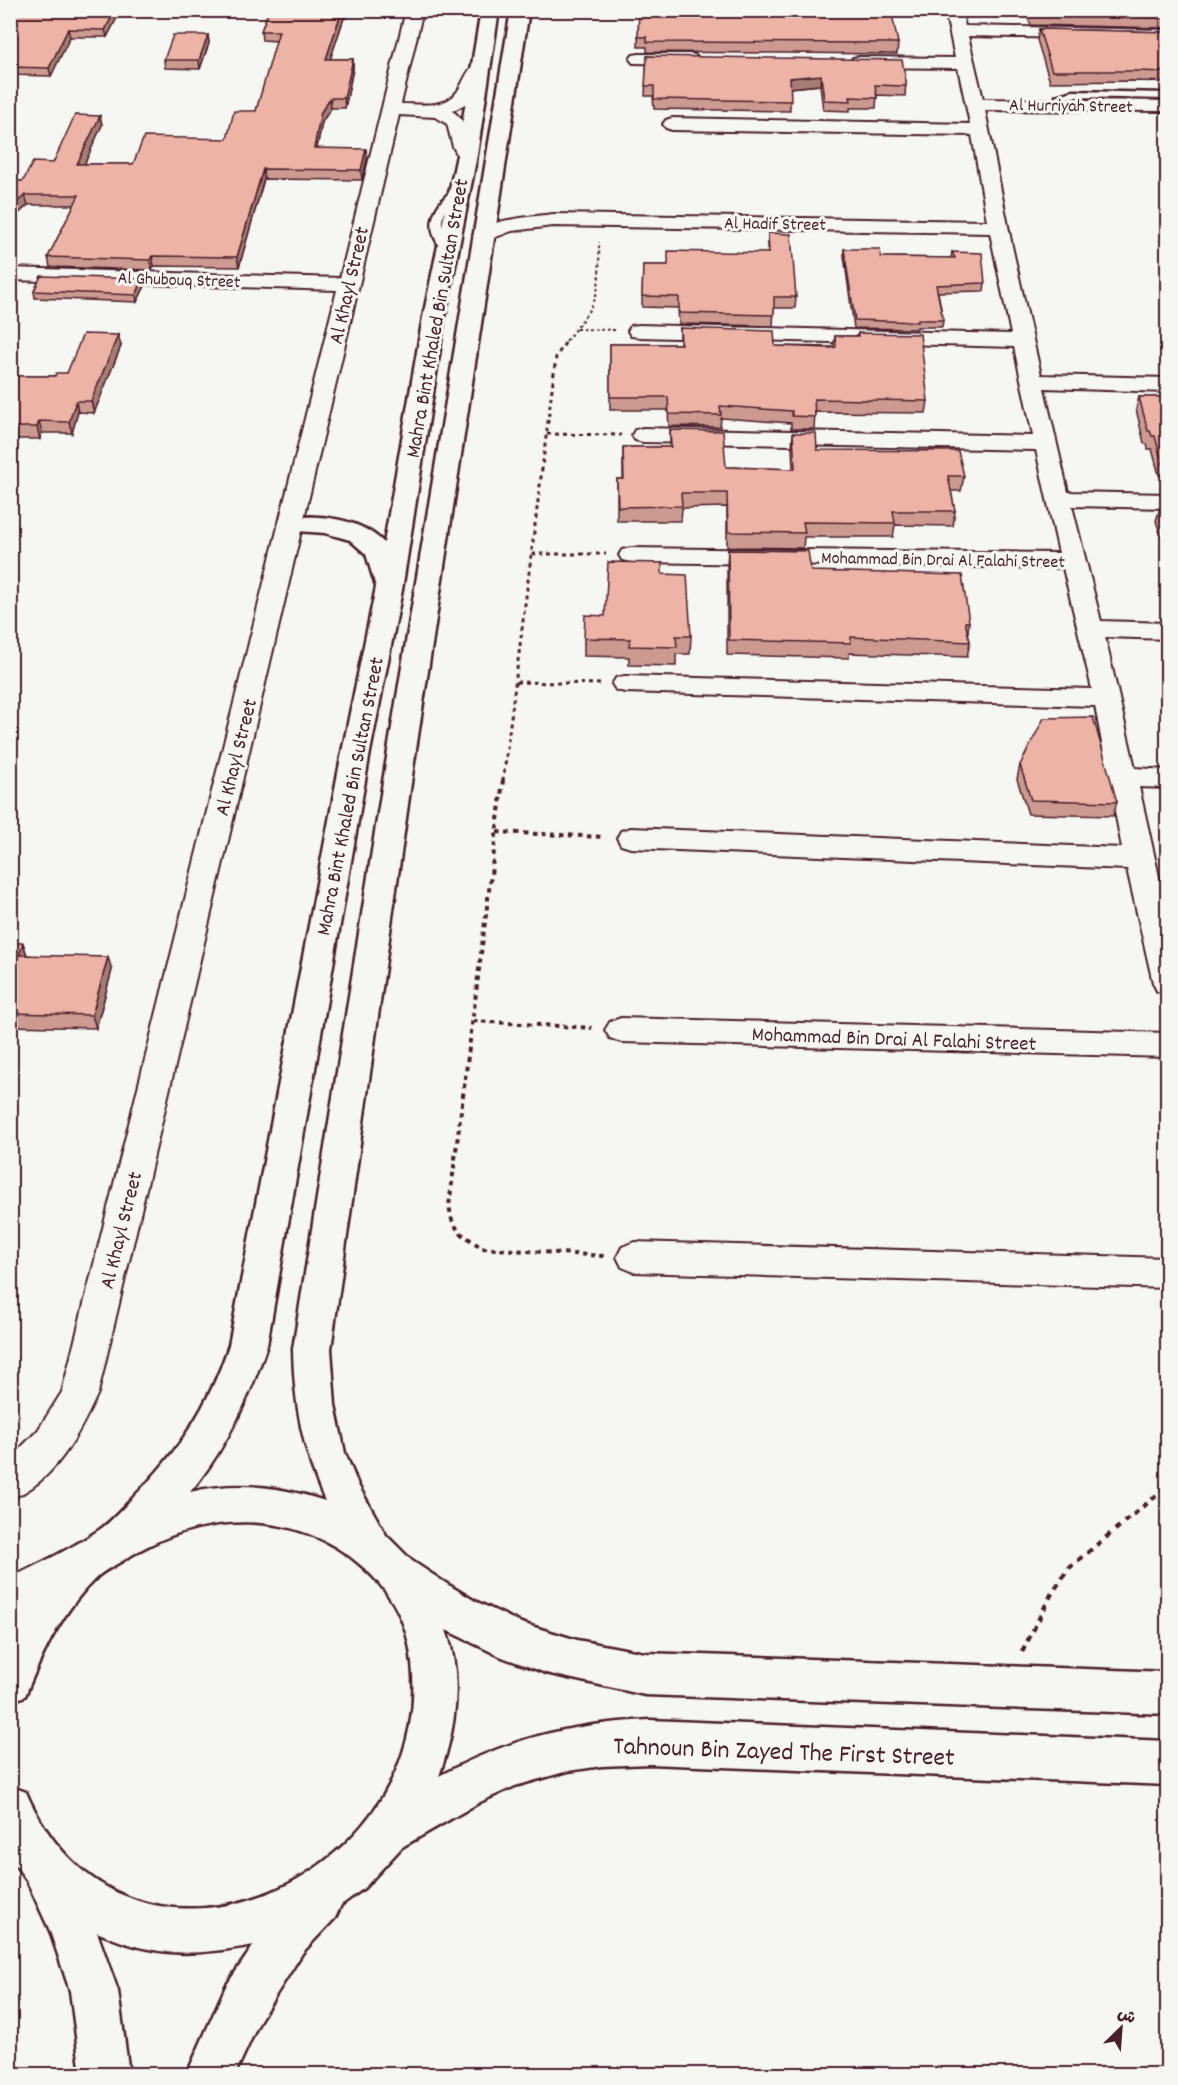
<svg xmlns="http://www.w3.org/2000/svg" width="1178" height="2085" font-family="Dekko,'Playpen Sans Arabic',sans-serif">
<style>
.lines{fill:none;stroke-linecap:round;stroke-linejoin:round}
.lane-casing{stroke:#4a1f2b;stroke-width:5}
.street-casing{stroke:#4a1f2b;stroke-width:4}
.secondary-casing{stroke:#4a1f2b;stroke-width:5}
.path-far3{stroke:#4a1f2b;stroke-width:2;stroke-dasharray:3 3;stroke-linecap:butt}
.path-far2{stroke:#4a1f2b;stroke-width:3;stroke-dasharray:4 4;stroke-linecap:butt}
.path-far1{stroke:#4a1f2b;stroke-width:4;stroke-dasharray:4.5 4.5;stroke-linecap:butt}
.path{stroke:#4a1f2b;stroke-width:4.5;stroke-dasharray:6 6;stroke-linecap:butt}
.lane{fill:#f6f6f2;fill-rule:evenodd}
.street{fill:#f6f6f2;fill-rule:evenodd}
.secondary{fill:#f6f6f2;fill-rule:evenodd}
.wall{fill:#cc9a90;stroke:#4a1f2b;stroke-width:1.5}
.shaded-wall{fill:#a67d75;stroke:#4a1f2b;stroke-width:1.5}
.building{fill:#edb3a7;stroke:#4a1f2b;stroke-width:1.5}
.labels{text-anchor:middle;stroke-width:6;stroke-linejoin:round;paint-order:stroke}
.far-street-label{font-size:18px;fill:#4a1f2b;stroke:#f6f6f2}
.street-label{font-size:21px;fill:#4a1f2b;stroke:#f6f6f2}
.near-street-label{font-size:26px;fill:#4a1f2b;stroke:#f6f6f2}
</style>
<rect width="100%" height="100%" fill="#f6f6f2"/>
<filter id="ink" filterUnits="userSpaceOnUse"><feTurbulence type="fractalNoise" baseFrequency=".0167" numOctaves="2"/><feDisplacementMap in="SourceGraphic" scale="12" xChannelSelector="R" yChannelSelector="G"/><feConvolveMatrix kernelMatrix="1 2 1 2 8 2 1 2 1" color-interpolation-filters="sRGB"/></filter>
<g filter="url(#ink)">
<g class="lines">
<defs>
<g id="lane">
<path d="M1073,91L1168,93V99L1073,97L1063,99L1062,107H1056V96Z"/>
<path d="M456,186L464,188C443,212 433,219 452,250L447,253C441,250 438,244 435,238C426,216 441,200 456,186Z"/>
</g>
<g id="street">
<path d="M406,10H423L401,104C419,104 445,109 457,92C464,82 466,71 476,63H488L491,67L482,77L467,103L452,111C469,121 466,140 476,155L474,159H460L453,147L447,124L435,117L399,115L98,1393C79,1434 55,1482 10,1499V1459L38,1430L62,1392L337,290L10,280V268L340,278Z"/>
<path d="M945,10H961L965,26L1168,30V40L968,36L983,99L1168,101V111L985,110L1012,246L1041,375L1168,378V392L1044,388L1068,492L1168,494V508L1072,506L1101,621L1168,623V639L1105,637L1135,768L1168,770V788L1139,787L1168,917V994L1157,991L1153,983L1127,869L631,848L621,845L617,838L621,831L631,828L1122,848L1095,706L625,692L616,690L612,684L616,678L625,676L1092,689L1063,568L631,562L622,560L619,555L622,550L631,548L1059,553L1036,450L643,442L635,440L632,435L635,430L643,428L1033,436L1014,347L639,337L631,336L628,331L631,326L639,325L1011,334L990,233L553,226L512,231L483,242L476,240L473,236C485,219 533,217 553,214L987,221L972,135L672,130L666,128L663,124L666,120L672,118L970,124L958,68L859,67L853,66L850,62L853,58L859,57L955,58Z"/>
<path d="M639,54H689L695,55L698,59L695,63L689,64L633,63L630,59L633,55Z"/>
<path d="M621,1018L1168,1033V1057L621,1042L610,1038L605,1030L610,1022Z"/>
<path d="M634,1242L1168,1258V1288L634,1272L622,1267L617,1257L622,1247Z"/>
</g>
<path id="secondary" d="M481,10H499L477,155L445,317L402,590L370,752L267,1345C249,1399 226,1449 190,1492C236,1481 280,1486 325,1501C303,1451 294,1404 293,1349L385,769L511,10H529L413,769L331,1349L335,1405L345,1453L358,1485L386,1535L412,1561L447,1584L475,1601L521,1623L577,1640L645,1653L1168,1672V1714L645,1695L546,1673L502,1657L446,1630C463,1678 456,1729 439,1776C511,1738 569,1724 650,1720L1168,1741V1785L650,1764L602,1766L568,1771L515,1786L480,1802L402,1847L364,1888L341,1905L335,1918L303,1952L260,2020L235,2074H187L226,1986L254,1945C192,1956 155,1958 97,1932L118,1991L129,2074H81L70,1991L50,1931L27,1881L10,1857V1786L26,1792C126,2025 455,1874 409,1644C403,1614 386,1587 363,1567C295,1507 201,1511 127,1558C118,1564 106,1569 98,1576C63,1609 43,1652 25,1696L10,1702V1630L17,1617L10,1620V1578C41,1563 71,1549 99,1530C111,1522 122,1509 132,1499C179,1451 208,1408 229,1345L342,752L376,587L366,554L350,540L325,533L282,530L278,525L282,520C314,512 361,518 384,543L423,317L457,155Z"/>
</defs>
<use href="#lane" class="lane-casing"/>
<use href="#street" class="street-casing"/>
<use href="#secondary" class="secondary-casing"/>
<g class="path-far3">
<path d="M576,329L616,330"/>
<path d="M566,341C600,298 600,297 599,242"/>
</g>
<g class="path-far2">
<path d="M547,434L621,435"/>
<path d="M532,554H606"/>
<path d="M516,682L602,684"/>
<path d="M503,781L556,357L567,340"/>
</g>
<g class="path-far1">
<path d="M503,780L449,1206L452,1220L459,1232L482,1248L604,1256"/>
<path d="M497,832L604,837"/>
<path d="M473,1021L592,1028"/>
</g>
<path class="path" d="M1022,1652L1052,1593L1069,1568L1168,1486"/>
<use href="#lane" class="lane"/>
<use href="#street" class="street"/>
<use href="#secondary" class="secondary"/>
</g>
<g class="wall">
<path d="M10,10H121L107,37H70L51,76L10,75Z"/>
<path d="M269,10H347V18H344L330,59H353V69L345,108H331L322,122L317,148L367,159L362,180L264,179L239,267L154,266L152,270L50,267L48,257L74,205H28L16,216L10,215V181H23L53,163L100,116L102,125L84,164H133L227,139L256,111L277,41L262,40L261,31Z"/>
<path d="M639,10L898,43L897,54L647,52V47H638Z"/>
<path d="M1008,10H1167V28L1031,25L1027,17H1011Z"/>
<path d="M1039,29L1167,32V82L1134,81L1050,82L1037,40Z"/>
<path d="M208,35L209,43L200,69L165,68L164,60Z"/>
<path d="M647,56L906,81L905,96L877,95L876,108H850V111L823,110L820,85L790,88V111L654,109L653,96H645Z"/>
<path d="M768,233L796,297L795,308H774L773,326L679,324L678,308L642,307L643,265H668L768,253Z"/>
<path d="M844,249L881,257L951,258L952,252L985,283L984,291L938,292L943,320L942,327H917V329L854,328L844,256Z"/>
<path d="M145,286L137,302L35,298L34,291Z"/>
<path d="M680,328L775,346L833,347L835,336H857L858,333L928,401L926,413L815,412L814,429H791V423L721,418L720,427L669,426L668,410H610V344H680Z"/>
<path d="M121,346L94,413L78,412L72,433H42L40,439H10V376H55L67,373Z"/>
<path d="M1139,397H1167V475H1159L1152,449H1148L1147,444L1144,443L1136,409Z"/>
<path d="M670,430L726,467L793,469L792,447L793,433L817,450L964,476L961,491H951L955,511L953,526L895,525L893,537H804L803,548L727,547V507L682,508L681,521H617V479H623V447H670Z"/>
<path d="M1160,508H1167V553L1156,521Z"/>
<path d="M728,550L811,571L969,622L968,632L970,642L967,657L849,653V658L727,655V566Z"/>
<path d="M662,574L691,636L690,654H676V666L629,665V657L584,656V638L605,616Z"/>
<path d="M1020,765L1117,802L1113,816L1028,814L1017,779Z"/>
<path d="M10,943H23L27,955L112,970L96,1028L10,1026Z"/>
</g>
<g class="shaded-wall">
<path d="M115,10H121L107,37L105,30Z"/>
<path d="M342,10H343L344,18L327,69L326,59Z"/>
<path d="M68,29L70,37L51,76L49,68Z"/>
<path d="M208,35L209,43L200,69L199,60Z"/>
<path d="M353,59V69L345,108L344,98Z"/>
<path d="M821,75L820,85L789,88L790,78Z"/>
<path d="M330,98L331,108L322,122L315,157L314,148L321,112Z"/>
<path d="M100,116L102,125L80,174L77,164Z"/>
<path d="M366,149L367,159L362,180L361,170Z"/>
<path d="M263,169L264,179L239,267L237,257Z"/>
<path d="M25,195L28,205L16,216L13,206Z"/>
<path d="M152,256L154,266L152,270L150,260Z"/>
<path d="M143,279L145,286L137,302L136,295Z"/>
<path d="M118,335L121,346L94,413L91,401Z"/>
<path d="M76,401L78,412L72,433L69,422Z"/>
<path d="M39,421L42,433L40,439L37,427Z"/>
<path d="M23,943L27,956L19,955Z"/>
<path d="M108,957L112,970L96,1028L92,1015Z"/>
</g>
<g class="building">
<path d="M10,10H115L105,30L68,29L49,68L10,67Z"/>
<path d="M269,10H342L326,59H353L344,98H330L321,112L314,148L366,149L361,170L263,169L237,257L152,256L150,260L48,257L79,195H25L13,206L10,205V181H23L33,162L53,163L75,115L100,116L77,164H133L144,137L227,139L234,111H256L279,31H261Z"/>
<path d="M639,10H891L898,43L647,42V37H638Z"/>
<path d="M1031,10H1167V18L1033,15Z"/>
<path d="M1039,29L1167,32V72L1137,71H1052Z"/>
<path d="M173,35H208L199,60H164Z"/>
<path d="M647,56L902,60L906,81V86L875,85L877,98L850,97L851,101L824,100L821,75L790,78L791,101L654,99V86H645Z"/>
<path d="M768,233L791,234L796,297H774V315L679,313V297L642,296L643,265H668V251L769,253Z"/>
<path d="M844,249H880L881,257L955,258L952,252L982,253L985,283L936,285L943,320H918V322L855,320Z"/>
<path d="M41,276L143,279L136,295L34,291Z"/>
<path d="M680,328L774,331L775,346L831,348L836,347L835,336H858V333L920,334L928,401L814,399L815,417L792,416V411L720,406L721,415L669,414L668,397H610V344H681Z"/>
<path d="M83,334L118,335L91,401H76L69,422L39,421L37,427H10V376H55L56,373H67Z"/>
<path d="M1139,397H1167V463H1162L1155,436H1152L1150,431H1148Z"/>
<path d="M670,430L723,431L726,467L795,469L793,433H816L817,450L958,451L964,476H948L955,511H893L895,523L803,522L805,533L728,532L727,493H681L682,506L618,507L617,479H624L623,447H671Z"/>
<path d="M1160,508H1167V529Z"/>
<path d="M728,550L808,551L811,571L962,575L969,622H965L970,642L851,637V643L729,640Z"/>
<path d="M608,562L662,563V574L687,575L691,636H676L677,647L629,646L630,639L584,638L585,615L605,616Z"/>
<path d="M1093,717L1117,802L1031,800L1020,765L1044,718Z"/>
<path d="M10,943H23L19,955L108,957L92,1015L10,1013Z"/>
</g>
</g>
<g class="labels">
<g class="far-street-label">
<text transform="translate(1071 105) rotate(1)" y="6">Al Hurriyah Street</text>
<text transform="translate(775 223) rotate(1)" y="6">Al Hadif Street</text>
<text transform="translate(179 279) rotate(2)" y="6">Al Ghubouq Street</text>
<text transform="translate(943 559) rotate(1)" y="6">Mohammad Bin Drai Al Falahi Street</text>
</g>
<g class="street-label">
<text transform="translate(348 285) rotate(-77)" y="7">Al Khayl Street</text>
<text transform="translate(436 318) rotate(-80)" y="7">Mahra Bint Khaled Bin Sultan Street</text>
<text transform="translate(235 757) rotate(-76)" y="7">Al Khayl Street</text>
<text transform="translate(349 796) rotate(-79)" y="7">Mahra Bint Khaled Bin Sultan Street</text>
<text transform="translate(894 1038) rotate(2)" y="7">Mohammad Bin Drai Al Falahi Street</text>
<text transform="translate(120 1230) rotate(-76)" y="7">Al Khayl Street</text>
</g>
<g class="near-street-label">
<text transform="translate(784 1750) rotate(2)" y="9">Tahnoun Bin Zayed The First Street</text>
</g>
</g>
<rect width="1178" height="2085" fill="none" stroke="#f6f6f2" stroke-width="36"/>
<rect x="18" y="18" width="1142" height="2049" fill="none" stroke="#4a1f2b" stroke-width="2" filter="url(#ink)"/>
<g transform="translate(1121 2028) rotate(25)" stroke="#f6f6f2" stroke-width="4.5" paint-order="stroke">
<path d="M0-4.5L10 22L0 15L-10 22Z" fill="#4a1f2b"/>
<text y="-9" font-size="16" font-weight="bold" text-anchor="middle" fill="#4a1f2b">ش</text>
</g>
</svg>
